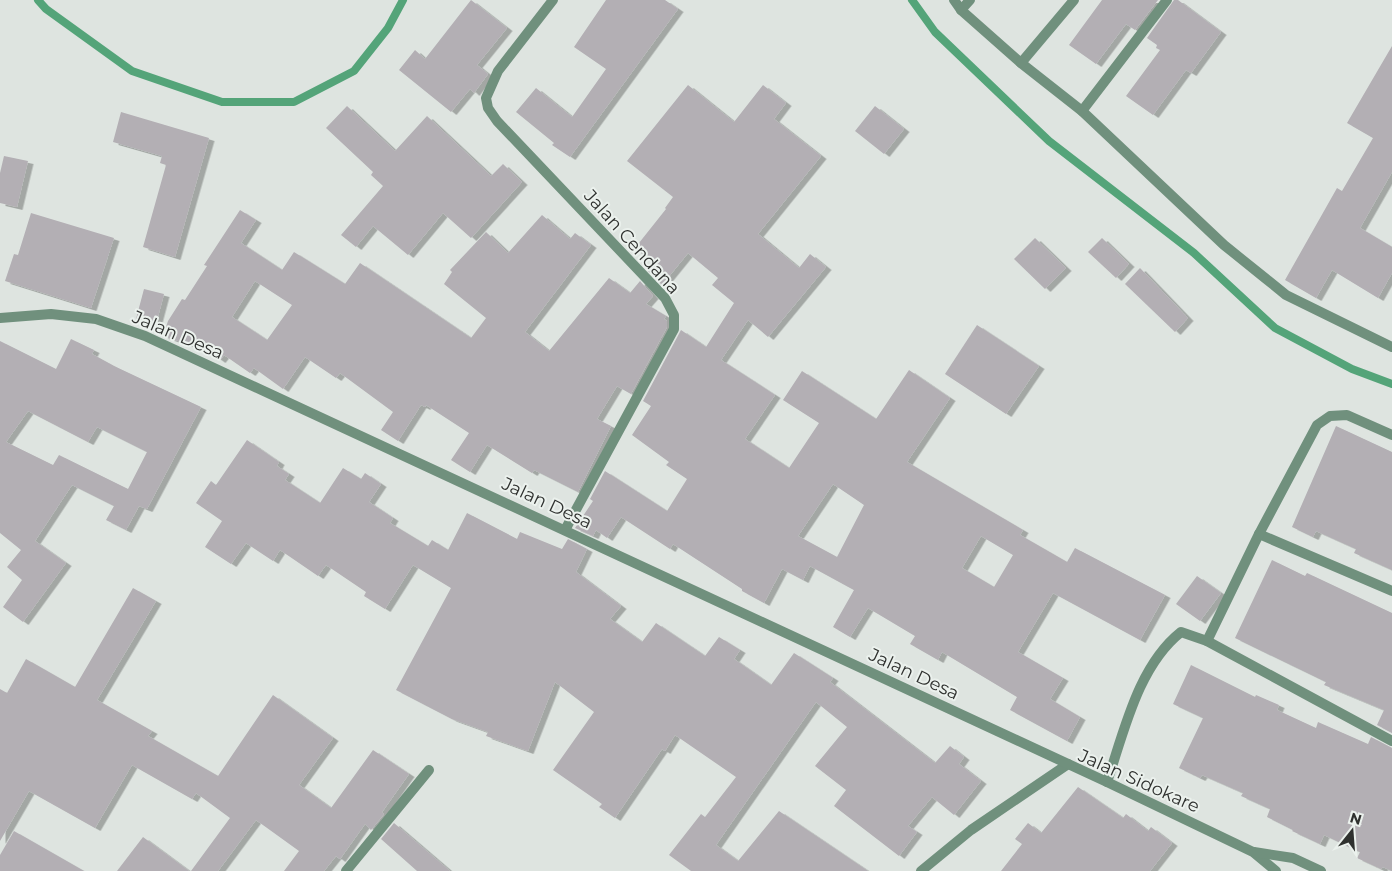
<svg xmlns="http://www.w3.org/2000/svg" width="1392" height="871" font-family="Montserrat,sans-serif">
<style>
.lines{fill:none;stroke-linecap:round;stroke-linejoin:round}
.stream{stroke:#54a479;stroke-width:8}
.building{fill:#b3afb4;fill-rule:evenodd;filter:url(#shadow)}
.minor{stroke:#70907d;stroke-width:10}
.tertiary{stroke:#70907d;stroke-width:10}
.labels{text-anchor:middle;stroke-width:4;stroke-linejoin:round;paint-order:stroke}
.street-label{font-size:18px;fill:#2f312f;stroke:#ebf1ed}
</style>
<defs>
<filter id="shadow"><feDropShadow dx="5.5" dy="3" stdDeviation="0" flood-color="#0004"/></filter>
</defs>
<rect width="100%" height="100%" fill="#dee4e0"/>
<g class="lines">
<g class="stream">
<path d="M38,0L46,9L132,71L222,102H294L354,71L388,28L403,0"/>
<path d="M912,0L935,32L1049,141L1194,253L1275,328L1352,369L1392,384"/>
</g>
</g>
<g class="building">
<path d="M471,0L507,28L477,65L488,74L474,93L470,89L451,112L399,70L415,50L425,59Z"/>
<path d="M606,0H665L678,9L570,157L552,145L554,143L516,112L536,88L572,117L606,69L574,47Z"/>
<path d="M1102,0H1158L1135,30L1126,24L1096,64L1069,45Z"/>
<path d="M1174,0H1178L1221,32L1191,73L1186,70L1153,115L1126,96L1160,50L1156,48L1157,45L1147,38Z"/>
<path d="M1392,46V172L1360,228L1392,247V273L1378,298L1332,270L1316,298L1285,280L1337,188L1342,191L1373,138L1347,123Z"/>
<path d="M688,85L734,122L763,85L786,103L774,119L821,156L758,234L799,268L810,254L826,267L768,337L748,320L721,360L775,395L745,439L789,468L819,423L783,400L802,371L876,419L909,370L950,398L907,462L1023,530L1020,535L1067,562L1075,548L1165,595L1140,640L1053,593L1018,652L1063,678L1050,699L1080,717L1067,741L1010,710L1017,697L942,652L938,660L910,644L915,636L868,608L850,637L833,627L854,590L810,566L803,580L782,569L764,603L742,591V589L673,544L670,549L621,517L607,538L596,530L593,536L575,528L593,501L590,499L605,471L667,511L687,479L666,465L669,462L632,435L651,406L643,401L681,330L706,347L734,303L712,285L718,278L688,253L662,285L648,271L654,264L635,248L666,209L665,208L673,197L627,161ZM833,484L864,505L837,557L798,536ZM981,536L1013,555L994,587L962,568Z"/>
<path d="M347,106L395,151L427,116L491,176L503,164L522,182L471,238L443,213L408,255L373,226L356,247L341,235L383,186L371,175L373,172L326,128Z"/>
<path d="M875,106L904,129L884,154L855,131Z"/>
<path d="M121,112L209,138L175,257L143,247L166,165L160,163L162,156L113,142Z"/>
<path d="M4,156L28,161L17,207L0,203V173Z"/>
<path d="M240,210L256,220L241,243L282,270L294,252L345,284L360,263L471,338L486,318L444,284L452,272L450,270L486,232L508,253L542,215L570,239L575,233L591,245L525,332L549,351L609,278L630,293L640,281L653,296L646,304L666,316L664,319L667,321V327L631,394L617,386L597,419L611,426L578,492L534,470L532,473L487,445L470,472L451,460L469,433L426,405L425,407L421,405L398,441L381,430L393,412L340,373L336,378L305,357L283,389L254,368L250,373L224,355L220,360L206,350L163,336L168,321L182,299L185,300L207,266L204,265ZM255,281L292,305L267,340L232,317Z"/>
<path d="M31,213L114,238L91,308L5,281L14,254L18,255Z"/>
<path d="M1035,238L1066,268L1045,289L1014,259Z"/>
<path d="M1102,238L1129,264L1116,278L1088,252Z"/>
<path d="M1140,268L1188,318L1175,332L1125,284Z"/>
<path d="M144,289L164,294L156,324L136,319Z"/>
<path d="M977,325L1039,366L1006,414L945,374Z"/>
<path d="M71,339L94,350L92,354L114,366L201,407L147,509L139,506L126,530L106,520L114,506L72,485L35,541L66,563L23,622L3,607L22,580L7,567L21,550L0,533V341L56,369ZM28,411L88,442L97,427L147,452L128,489L59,455L53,465L6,442Z"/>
<path d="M1336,426L1392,452V570L1354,553L1356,549L1316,531L1313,537L1292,527Z"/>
<path d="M247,440L279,462L277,466L289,474L285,480L320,503L343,468L361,479L365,473L381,484L369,502L393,518L390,523L428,546L432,540L448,550L467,513L517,539L520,532L562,549L568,539L587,549L576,572L621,606L610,619L642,642L656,623L705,656L719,637L740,650L734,659L771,685L794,653L833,678L830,682L935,763L950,746L964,757L959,764L981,781L954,815L932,797L908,826L917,832L899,856L834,806L846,790L815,766L847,727L816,702L716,845L738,861L779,811L868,871H691L669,855L701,814L705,817L736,777L675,735L665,751L662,749L615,818L599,807L602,804L553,770L594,712L555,682L528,751L486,736L488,732L452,719L396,690L451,588L413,565L385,609L364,596L366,592L326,565L318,576L280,550L273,561L246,543L231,564L205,547L222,521L196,503L211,481L216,485Z"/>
<path d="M1272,560L1305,576L1307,573L1392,613V733L1377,725L1384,710L1324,685L1326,682L1235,638Z"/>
<path d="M1197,576L1221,593L1200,621L1176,604Z"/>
<path d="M133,588L156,601L97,700L152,731L148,736L218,776L273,695L333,738L299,785L331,808L373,750L409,774L382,812L384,814L371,830L365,824L340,859L336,856L324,871H284L299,851L256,820L218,871H191L230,818L196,793L192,799L132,765L95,828L29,791L0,841V689L7,693L26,659L75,687Z"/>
<path d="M1191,665L1255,697L1256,695L1279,705L1277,710L1316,728L1318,722L1368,744L1371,737L1392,748V871L1383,867L1381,869L1357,858L1360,852L1324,835L1320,844L1292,831L1293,830L1267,817L1270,809L1241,796L1243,793L1202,775L1200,778L1179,768L1203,718L1173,704Z"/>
<path d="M1078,787L1123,818L1126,814L1148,831L1151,827L1172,843L1150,871H1001L1022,844L1015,839L1028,823L1041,833Z"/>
<path d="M394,823L450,871H417L381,839Z"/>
<path d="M14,831L84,871H0V855Z"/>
<path d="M143,837L189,871H117Z"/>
</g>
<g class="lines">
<g class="minor">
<path d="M553,0L498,71L486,98L488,108L497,121L665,298L674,315V329L565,530"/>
<path d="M954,0L961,10L1021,63L1082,111L1224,245L1265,278L1286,295L1392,347"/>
<path d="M961,10L970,0"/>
<path d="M1021,63L1074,0"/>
<path d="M1082,111L1167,0"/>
<path d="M1259,534L1392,591"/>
<path d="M1207,641L1259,534L1317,425L1330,416L1347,415L1392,435"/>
<path d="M1107,782C1124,732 1138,666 1181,632L1207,641L1392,741"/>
<path d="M346,871L429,770"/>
<path d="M921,871L971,830L1068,764"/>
</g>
<g class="tertiary">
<path d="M0,318L51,314L96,319L145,336L1107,782L1253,852L1276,871"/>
<path d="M1254,852L1293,858L1321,871"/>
</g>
</g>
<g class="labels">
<g class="street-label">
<text transform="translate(632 242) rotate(48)" y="6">Jalan Cendana</text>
<text transform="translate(178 335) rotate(23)" y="6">Jalan Desa</text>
<text transform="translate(547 503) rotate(25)" y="6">Jalan Desa</text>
<text transform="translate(914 674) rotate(25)" y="6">Jalan Desa</text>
<text transform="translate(1139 781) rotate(24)" y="6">Jalan Sidokare</text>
</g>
</g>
<g transform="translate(1352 831) rotate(17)" stroke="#ebf1ed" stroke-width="4" paint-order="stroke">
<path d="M0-4L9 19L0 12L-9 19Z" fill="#2f312f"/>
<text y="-8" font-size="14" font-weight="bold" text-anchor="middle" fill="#2f312f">N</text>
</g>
</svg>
